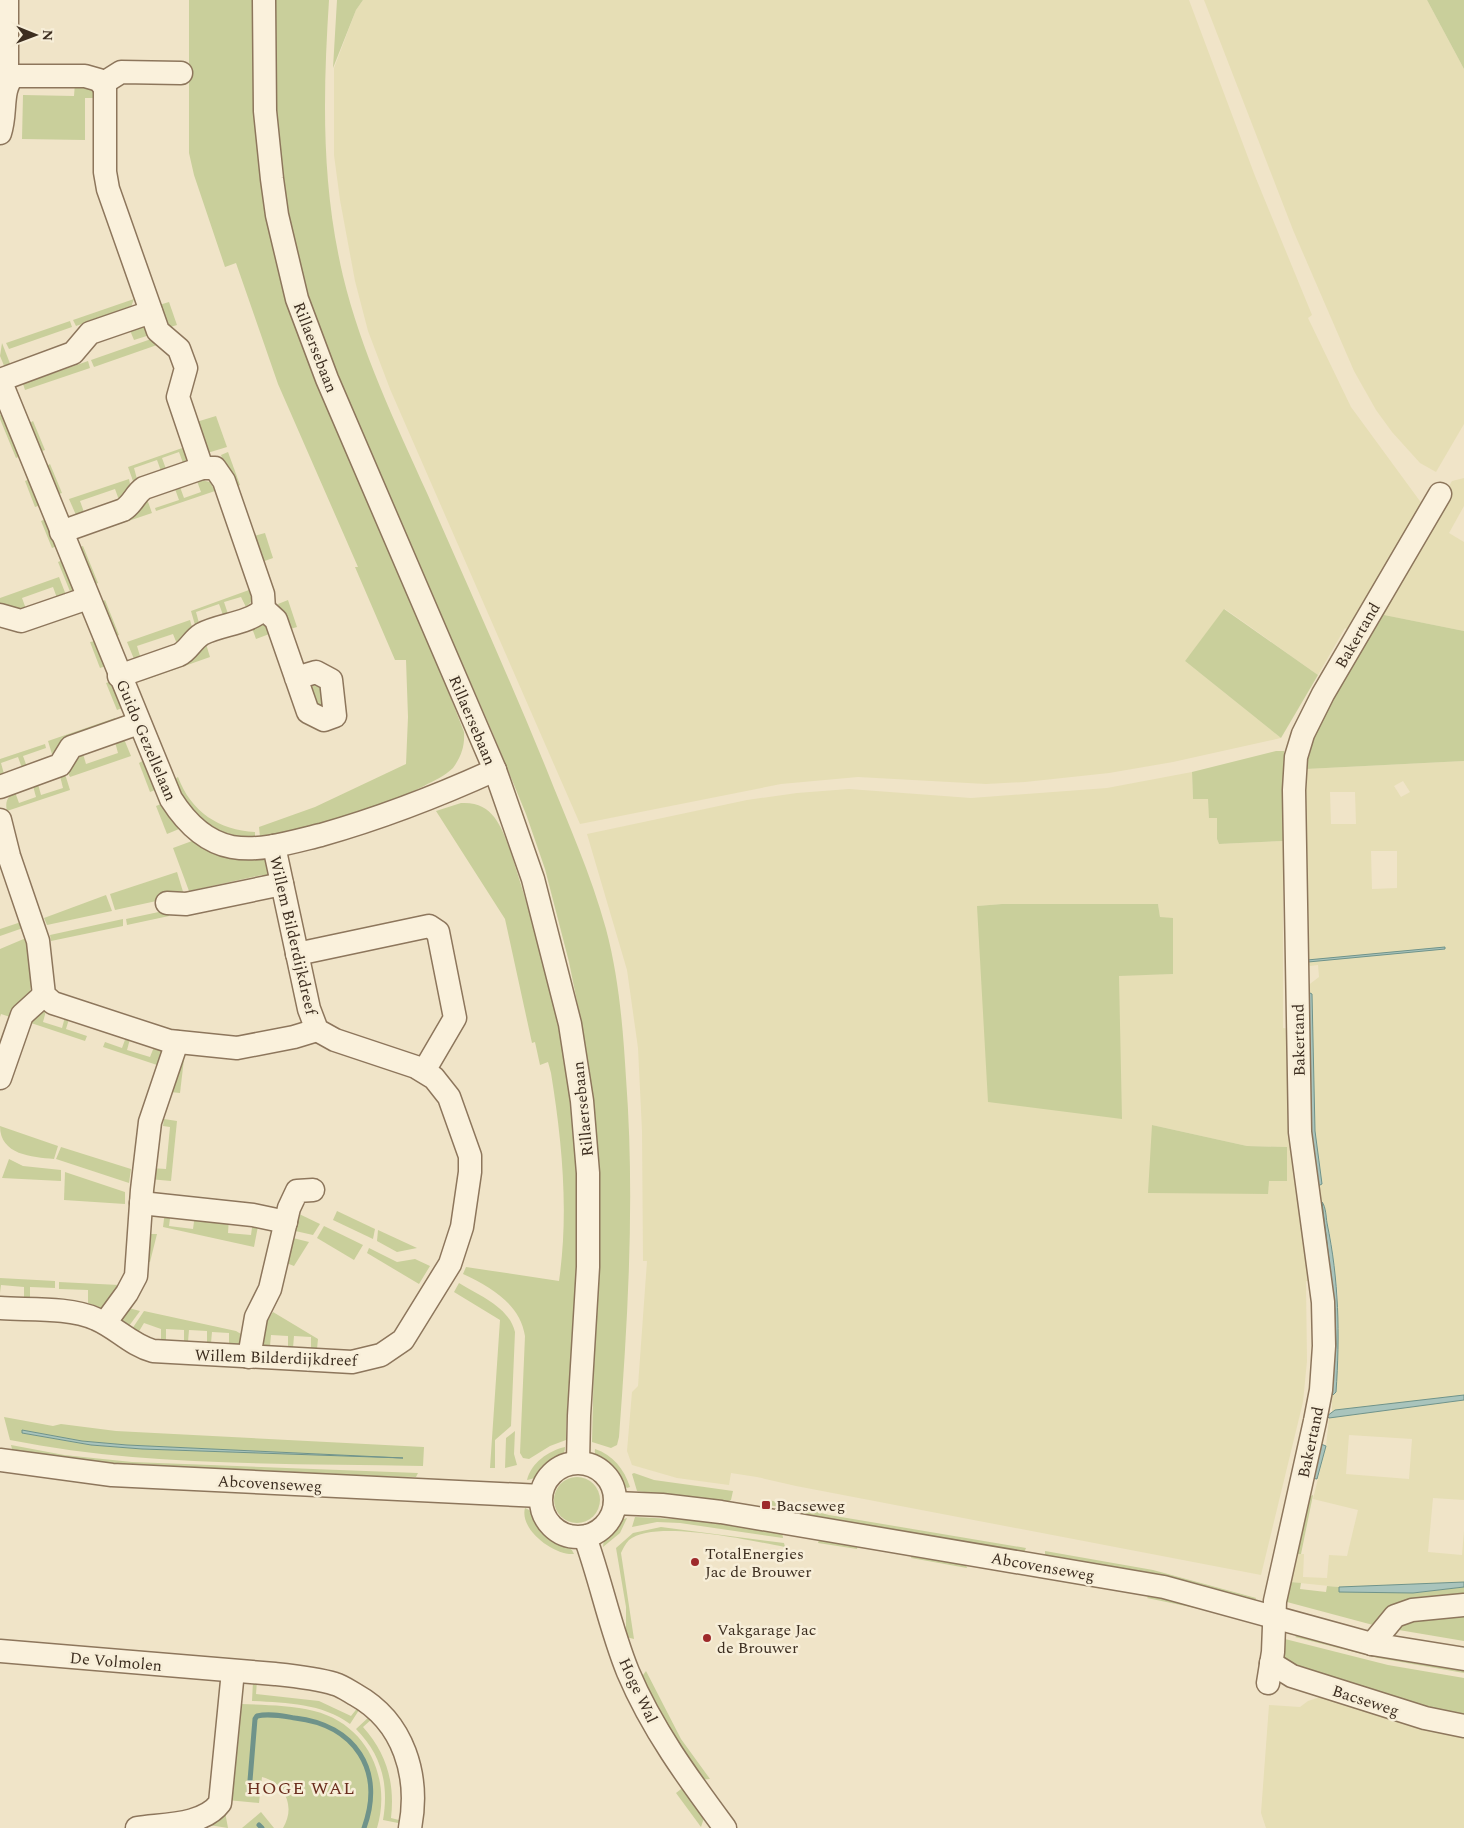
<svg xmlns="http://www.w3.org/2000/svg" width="1464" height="1828" font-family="Spectral,serif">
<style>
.farmland{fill:#e6deb5;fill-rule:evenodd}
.green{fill:#c9cf9b;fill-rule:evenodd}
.water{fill:#a9c4bc;stroke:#6f938a}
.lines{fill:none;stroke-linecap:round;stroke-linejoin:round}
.stream{stroke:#6f938a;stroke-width:5}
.minor-casing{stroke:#8d765c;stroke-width:25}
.minor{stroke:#faf1dc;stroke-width:22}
.poi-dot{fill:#9e2a2b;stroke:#f7eed8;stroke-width:2}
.labels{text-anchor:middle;stroke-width:5;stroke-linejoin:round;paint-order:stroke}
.street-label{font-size:16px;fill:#3d2e20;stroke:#f7eed8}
.poi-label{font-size:16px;fill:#3d2e20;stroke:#f7eed8;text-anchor:start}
.neighbourhood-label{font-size:18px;letter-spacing:1px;fill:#6b2e1e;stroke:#f7eed8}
</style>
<rect width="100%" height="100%" fill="#f0e4c8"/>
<g class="farmland">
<path d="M363,0H1189L1255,176L1312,315L1308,318L1351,407L1425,508L1349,631L1345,628L1318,675L1225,609L1185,661L1281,738L1173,762L1109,773L1025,782L986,784L858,777L781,784L580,824L390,389L368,331L355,281L340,200L334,155V68L356,10Z"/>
<path d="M1204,0H1427L1464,69V424L1436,472L1420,463L1392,432L1376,410L1354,371L1293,230Z"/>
<path d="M1464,478V506L1449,533L1464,542V631L1383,615L1432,525L1428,523L1452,481Z"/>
<path d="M1464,761V1395L1332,1411V1395L1336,1392L1338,1295L1331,1241L1323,1202L1316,1218L1302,990L1319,977L1318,965L1310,966L1301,959L1303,779L1306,769ZM1403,781L1410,792L1401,797L1394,786ZM1330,792H1355L1356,824H1331ZM1371,851H1397V888L1372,889ZM1307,994H1312L1315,1131L1322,1184L1318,1186Z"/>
<path d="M1192,772L1193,799H1208L1217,818V839L1219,844L1283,841V1028L1293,1029L1317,1281H1306L1307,1361L1303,1402L1261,1575L796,1486L757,1477L731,1473L729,1485L677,1478L632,1465L627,1451L632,1392L638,1386L647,1261H643L642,1131L638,1048L627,970L587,834L747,800L797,793L849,789L971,798L1107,788ZM1002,904H1158L1160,918H1173V974L1119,975V1028L977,906ZM1152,1125L1247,1146L1287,1147L1268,1181V1194Z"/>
<path d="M1464,1400V1500L1433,1498L1428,1552L1462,1555L1464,1531V1582L1339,1587L1290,1582L1296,1554H1304L1303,1577L1327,1578L1329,1555L1347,1556L1358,1510L1313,1499L1326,1446L1329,1418ZM1349,1435L1412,1439L1409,1479L1346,1474Z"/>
<path d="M1320,1697L1464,1734V1828H1266L1261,1813L1269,1705L1300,1707L1308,1701Z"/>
</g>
<g class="green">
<path d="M189,0H255L261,177L423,626L464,732C465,746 461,757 453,768C445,776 433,781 424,786C372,812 316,827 260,837L259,827L315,807L406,764L408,717L406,660H395L355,567H358L278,384L236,263L225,267L194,175L189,153Z"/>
<path d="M274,0H329C323,95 321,182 343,276C361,351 395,422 427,493C467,584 508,675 546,768C567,821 591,874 606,929C619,978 623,1028 626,1078C635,1198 628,1317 619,1437L617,1445L611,1448L592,1442L594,1355L590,1088L581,1021L569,962L545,869L526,814L491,729L338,380L309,301L287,220L277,140Z"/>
<path d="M337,0H363L356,10L333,68Z"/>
<path d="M1427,0H1464V69Z"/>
<path d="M75,83L94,86L98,98H85V140L22,139L23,95L74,96Z"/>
<path d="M134,299L131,307L76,326L73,320Z"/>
<path d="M169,302L177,325L164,329L156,306Z"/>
<path d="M147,320L153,334L134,340L129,328Z"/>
<path d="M70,321L72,327L9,349L6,343Z"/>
<path d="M154,338L157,345L94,367L91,360Z"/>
<path d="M2,343L11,366L5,368L0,356Z"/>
<path d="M88,361L90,368L25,390L23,384Z"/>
<path d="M4,413L21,456L16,458L0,419V415Z"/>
<path d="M216,416L227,447L204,454L193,423Z"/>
<path d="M33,421L45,450L39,452L28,424Z"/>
<path d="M188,446L193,460L183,463L179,452L162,458L166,469L161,471L157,460L134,468L137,479L133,481L128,467Z"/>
<path d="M228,452L240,485L233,488L221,455Z"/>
<path d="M50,464L62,493L56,495L45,467Z"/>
<path d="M30,479L41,505L35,507L25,481Z"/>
<path d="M129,479L130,484L119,500L115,489L80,501L84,512L76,515L69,499Z"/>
<path d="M201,480L210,482L215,491L156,511L155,508L179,500L175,489L180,487L184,498L201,492L197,481Z"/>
<path d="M147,499L152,513L84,536L82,532Z"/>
<path d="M46,519L57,546L52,548L41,521Z"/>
<path d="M1432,525L1384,615L1464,631V761L1306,769L1303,752Z"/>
<path d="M265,533L273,558L259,563L250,537Z"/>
<path d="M83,546L98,583L93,585L78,548Z"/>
<path d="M63,560L76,592L71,594L58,562Z"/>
<path d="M59,577L66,595L57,598L53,587L22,598L26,609L19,610L0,604V598Z"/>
<path d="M249,590L252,601L246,607L241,597L224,602L228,614L223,615L219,604L196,612L199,623L195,625L191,611Z"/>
<path d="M105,600L119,635L114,637L100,603Z"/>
<path d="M288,600L297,627L287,630L278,604Z"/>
<path d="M1224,609L1318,675L1281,738L1185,661Z"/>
<path d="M190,620L192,627L177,644L173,634L137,646L140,656L134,659L127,642Z"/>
<path d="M268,622L272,633L256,639L252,628Z"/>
<path d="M95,641L106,666L100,668L90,642Z"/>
<path d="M206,644L210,657L142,681L140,675Z"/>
<path d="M318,680L329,705L321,710L307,687Z"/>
<path d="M112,681L122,708L117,710L106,683Z"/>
<path d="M115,718L117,723L54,761L48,741Z"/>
<path d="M124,739L131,756L70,777L67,771L76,756L83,754L86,764L118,753L115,742Z"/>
<path d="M45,744L46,748L23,756L27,767L22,768L18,757L1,763L4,774L0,775V759Z"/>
<path d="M1276,751H1284L1283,841L1219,844L1217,839V818H1209L1208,799H1193L1192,772Z"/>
<path d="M144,760L155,790L150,792L139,763Z"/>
<path d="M65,774L70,790L7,811C5,802 7,797 15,792L19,803L36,797L33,786L38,784L41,795L63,788L60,776Z"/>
<path d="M178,777C191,812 219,830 255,832V838C209,835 194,818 173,780Z"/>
<path d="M461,803C492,801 501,825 510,850C548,968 581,1093 579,1217C578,1254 578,1291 575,1327C572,1365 566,1402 566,1440L550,1446L529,1459L523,1458L520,1453L525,1336C520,1304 491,1287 463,1274L466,1267L559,1281C569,1211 562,1141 551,1073L548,1062L540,1065L535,1042L532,1043L505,919L436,811Z"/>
<path d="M161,804L179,829L167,834L156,806Z"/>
<path d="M192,841L213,853L265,858L269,879L263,880L262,875L189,891L173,848Z"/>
<path d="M177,872L184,895L115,910L110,894Z"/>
<path d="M106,895L112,911L47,925L44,918Z"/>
<path d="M1002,904H1158L1160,917L1173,918V974L1119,976L1122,1119L988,1102L977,906Z"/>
<path d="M168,910L169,916L127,925L126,919Z"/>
<path d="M123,919V926L51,941L50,935Z"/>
<path d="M21,922L23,928L0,936V929Z"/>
<path d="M26,938L32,976L30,993L13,1018L1,1014L0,1017V949Z"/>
<path d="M43,1010L46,1011L43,1022L62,1028L65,1017L69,1019L66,1029L87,1036L85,1041L31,1023Z"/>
<path d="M126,1037L130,1039L127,1050L150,1057L154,1047L162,1049L157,1065L103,1047L105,1042L122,1048Z"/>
<path d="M178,1059H184L180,1093L170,1092Z"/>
<path d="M164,1119L177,1121L171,1181L149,1179L151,1168L166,1169L170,1127L163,1126Z"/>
<path d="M1152,1125L1247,1146L1287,1147V1181H1269L1268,1194L1148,1193Z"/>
<path d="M0,1126L58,1146L54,1159C32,1157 0,1155 0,1126Z"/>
<path d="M61,1147L131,1169L129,1183L56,1159Z"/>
<path d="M9,1159L23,1166L61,1170V1181L2,1178Z"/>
<path d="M65,1172L125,1192V1204L64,1200Z"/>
<path d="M165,1211H171L169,1226L193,1229L195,1214L229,1218L228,1233L251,1235L253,1220L259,1221L254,1247L163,1227Z"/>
<path d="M337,1211L375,1229L373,1239L333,1220Z"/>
<path d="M295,1212L320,1224L313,1235L291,1230Z"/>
<path d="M324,1226L363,1245L354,1260L317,1238Z"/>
<path d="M378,1230L417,1248L397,1252L377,1241Z"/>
<path d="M146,1234H157L150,1262L144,1260Z"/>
<path d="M289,1237L309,1242L294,1266L284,1262Z"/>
<path d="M369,1248L397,1262L415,1259L430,1266L419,1284L367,1253Z"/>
<path d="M0,1278L55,1281V1288L30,1287V1298H24V1287L1,1285L0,1293Z"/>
<path d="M59,1282L119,1285L101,1308L88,1303V1290L59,1289Z"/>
<path d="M459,1283C480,1296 509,1307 515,1332L511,1426L495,1440V1468H490L500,1320L454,1292Z"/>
<path d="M125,1307L140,1311L129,1326L117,1318Z"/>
<path d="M144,1311L236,1331L241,1334L240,1345L229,1344V1333L212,1332L211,1343H207V1331L189,1330L188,1342H184V1330L166,1329V1341H161V1329L144,1323L138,1333L132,1329Z"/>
<path d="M273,1312L318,1339L317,1349H311V1337L294,1336L293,1348L288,1347V1336L271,1335L270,1346H263L266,1322Z"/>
<path d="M4,1417L53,1426L61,1424L116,1431L424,1447L423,1466C286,1463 145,1467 10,1440ZM22,1430L82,1441L127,1445L404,1458L142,1449L91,1445L22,1433Z"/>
<path d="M515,1431L514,1454L517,1465L505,1468L506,1438Z"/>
<path d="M11,1445L64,1455L132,1462L418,1473L416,1477C283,1474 142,1478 12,1449Z"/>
<path d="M565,1447C566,1460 539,1479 527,1480C531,1463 548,1451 565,1447Z"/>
<path d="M595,1449C613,1455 624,1469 630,1487L627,1488C616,1481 592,1462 595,1449Z"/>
<path d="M634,1473L654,1480L733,1491L731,1500L725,1503L637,1491L632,1474Z"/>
<circle cx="577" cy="1500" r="23"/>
<path d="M1313,1495L1301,1554H1296L1291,1582L1301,1583L1300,1589L1326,1592L1327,1586L1339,1587V1591L1413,1593L1464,1587V1600L1373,1625L1287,1602L1283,1591L1302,1500Z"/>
<path d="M769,1500L829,1515L1026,1548L1023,1555L791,1515L792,1509L768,1505Z"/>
<path d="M525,1508C535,1512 537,1520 544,1528C553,1538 569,1541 574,1554C555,1556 519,1530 525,1508Z"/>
<path d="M635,1517L693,1520L782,1531L783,1538L680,1523L657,1522L632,1527Z"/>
<path d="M627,1518L620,1533L603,1547C604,1532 613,1521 627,1518Z"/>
<path d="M661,1527L784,1543L785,1547C752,1541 655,1519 629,1540C625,1544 623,1549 621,1553L634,1639L626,1637V1607L616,1548L633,1533Z"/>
<path d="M820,1537L858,1543L857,1549L818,1543Z"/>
<path d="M1045,1551L1153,1570L1256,1598L1254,1603L1045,1558Z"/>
<path d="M913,1552L964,1560L967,1568L911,1558Z"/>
<path d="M1152,1592L1205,1605V1610L1147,1598Z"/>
<path d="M1464,1608V1641L1393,1629L1397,1623Z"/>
<path d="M1300,1633L1464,1667V1673L1378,1658L1295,1637Z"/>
<path d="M1285,1639L1388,1665L1464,1678V1722L1285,1665L1281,1652Z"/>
<path d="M646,1671L681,1739L710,1779L699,1780L640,1679Z"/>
<path d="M253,1681H257L256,1694L319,1701L351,1716L359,1706L361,1707L350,1724C321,1703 286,1703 252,1701Z"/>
<path d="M241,1704C264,1705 290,1705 314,1711C367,1724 392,1778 377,1828H283C296,1807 285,1783 262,1777L259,1803L227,1800L233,1793Z"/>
<path d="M370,1716L373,1718L363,1727C387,1754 395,1783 391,1818L403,1821V1824L383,1820C389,1785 382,1755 356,1729Z"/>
<path d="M685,1786L704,1818L701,1827L676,1793Z"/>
<path d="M225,1812L228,1828L209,1825Z"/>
<path d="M261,1812L274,1828H242Z"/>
</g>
<g class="water">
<path d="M1445,947V949L1308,962L1307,960Z"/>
<path d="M1308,992L1312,994L1315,1131L1322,1184L1318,1186L1312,1154Z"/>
<path d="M1322,1202C1326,1207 1326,1217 1327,1223C1339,1280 1340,1335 1336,1392L1333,1395L1331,1392L1336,1344L1335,1310Z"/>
<path d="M1464,1395V1400L1329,1418L1327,1416L1335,1410Z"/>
<path d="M22,1430L82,1441L127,1445L403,1458L142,1449L91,1445L22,1433Z"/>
<path d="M1321,1444L1326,1446L1317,1479L1312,1478Z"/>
<path d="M1464,1582V1587L1413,1593L1339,1592V1587Z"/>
</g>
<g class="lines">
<g class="stream">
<path d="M249,1793L255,1719L257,1716C269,1713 283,1716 295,1718C355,1725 385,1770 364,1828"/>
<path d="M259,1825L262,1828"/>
</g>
<defs>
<g id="minor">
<path d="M7,0V81"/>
<path d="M264,0L265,111L272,179L277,215L297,299L327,379L495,770L533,879L570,1024L582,1101L588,1173V1267L579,1416L578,1462"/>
<path d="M102,84L121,72L181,73"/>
<path d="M0,133C7,113 0,89 14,76H85L99,80L105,86V172L108,189L158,331L179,349L186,368L178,397L202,468H215L224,481L263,594L264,609L276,620L308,712L324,720L335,716L331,680L316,672L296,678"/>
<path d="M0,380L171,799C185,821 205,842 232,847C261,852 292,842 321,835C381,818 438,796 495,770"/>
<path d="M0,380L73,353L90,333L151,312"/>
<path d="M61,532L123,510C133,504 135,494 144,488L202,468"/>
<path d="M0,615L21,621L88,598"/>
<path d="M119,676L179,655C189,650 192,640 202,634C221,624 248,624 264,609"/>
<path d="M0,787L60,765L71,747L139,723"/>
<path d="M0,820L9,856L38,941L44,995L53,1003L169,1041L237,1048L294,1037L317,1030"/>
<path d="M167,903L186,904L282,884"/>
<path d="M297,954L429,926L438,932L455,1018L424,1071"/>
<path d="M0,1078L22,1015L44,995"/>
<path d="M141,1203L253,1215L286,1222"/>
<path d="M0,1308C29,1310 70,1307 96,1319C117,1328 131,1345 153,1351L352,1362L381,1355L403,1340L450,1264L462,1227L470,1172V1156L449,1097L434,1078L416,1067L335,1040L317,1030L309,1009L274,846"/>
<path d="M105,1323L127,1293L136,1276L142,1190L150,1122L177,1042"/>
<path d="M249,1357L256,1317L270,1289L289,1208L297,1191L313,1190"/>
<path d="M0,1460L112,1475L541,1496"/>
<circle cx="578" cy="1500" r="37"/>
<path d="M615,1503L662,1505L721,1512L1164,1587L1372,1644L1464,1659"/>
<path d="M585,1537C601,1581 610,1628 628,1672C652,1729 688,1778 725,1828"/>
<path d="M1372,1644L1395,1616L1412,1610L1464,1605"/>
<path d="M0,1651L275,1674C295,1676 316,1678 335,1684C342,1686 349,1691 356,1695C404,1722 420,1776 410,1828"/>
<path d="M1271,1663L1292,1676L1425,1718L1464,1726"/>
<path d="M1268,1683L1273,1652L1275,1601L1315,1421L1321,1390L1324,1346L1323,1302L1300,1132L1294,790L1296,757L1303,734L1323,694L1440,494"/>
<path d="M137,1828C163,1824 203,1826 220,1803L233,1671"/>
</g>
</defs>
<use href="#minor" class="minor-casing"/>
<use href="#minor" class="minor"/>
</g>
<g class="poi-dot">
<rect x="761" y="1500" width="10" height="10" rx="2.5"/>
<circle cx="695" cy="1562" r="5"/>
<circle cx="707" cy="1638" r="5"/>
</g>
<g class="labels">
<g class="street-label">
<text transform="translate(316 347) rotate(69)" y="6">Rillaersebaan</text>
<text transform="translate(1357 635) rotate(-60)" y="6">Bakertand</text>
<text transform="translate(473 720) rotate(67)" y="6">Rillaersebaan</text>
<text transform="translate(147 740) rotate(67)" y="6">Guido Gezellelaan</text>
<text transform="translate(294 935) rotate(77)" y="6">Willem Bilderdijkdreef</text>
<text transform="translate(1298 1040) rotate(-91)" y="6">Bakertand</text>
<text transform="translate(582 1109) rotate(-96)" y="6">Rillaersebaan</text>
<text transform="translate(276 1357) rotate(2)" y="6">Willem Bilderdijkdreef</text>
<text transform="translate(1310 1442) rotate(-78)" y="6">Bakertand</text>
<text transform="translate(270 1483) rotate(3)" y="6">Abcovenseweg</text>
<text transform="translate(1043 1566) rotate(10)" y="6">Abcovenseweg</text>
<text transform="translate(116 1661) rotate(5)" y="6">De Volmolen</text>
<text transform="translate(639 1690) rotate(65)" y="6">Hoge Wal</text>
<text transform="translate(1366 1700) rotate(18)" y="6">Bacseweg</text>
</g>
<g class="poi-label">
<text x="776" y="1511">Bacseweg</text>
<text x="705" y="1559">TotalEnergies<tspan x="705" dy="18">Jac de Brouwer</tspan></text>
<text x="717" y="1635">Vakgarage Jac<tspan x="717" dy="18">de Brouwer</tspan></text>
</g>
<g class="neighbourhood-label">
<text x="301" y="1794">HOGE WAL</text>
</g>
</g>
<g transform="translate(35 35) rotate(91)" stroke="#f7eed8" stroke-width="4" paint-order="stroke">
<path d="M0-4L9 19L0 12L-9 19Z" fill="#3d2e20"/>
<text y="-8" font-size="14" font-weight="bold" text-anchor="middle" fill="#3d2e20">N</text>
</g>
</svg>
